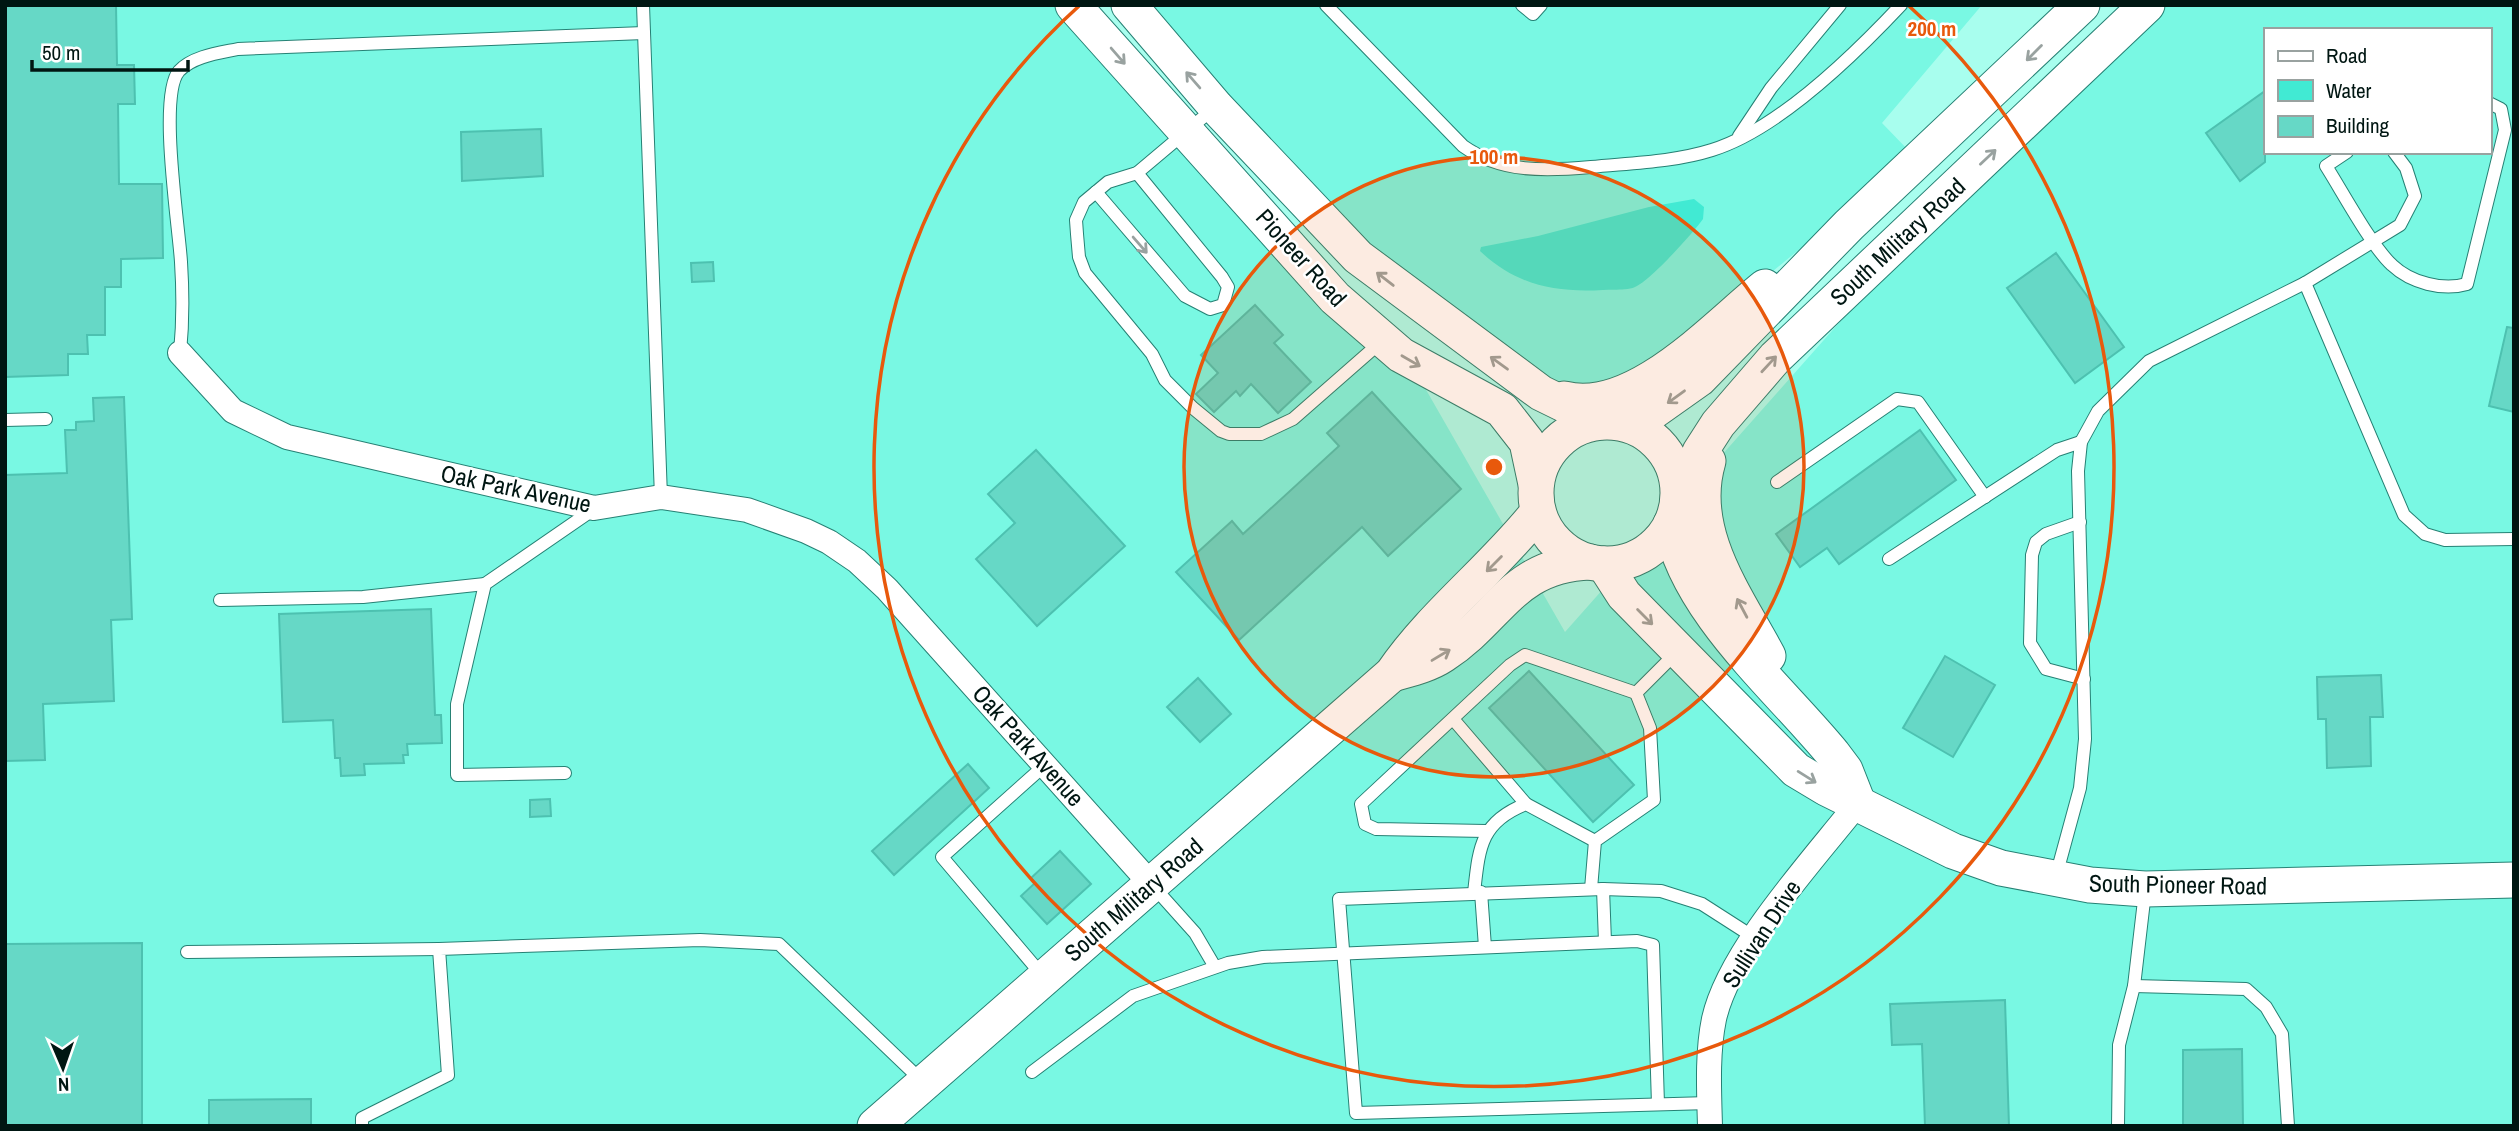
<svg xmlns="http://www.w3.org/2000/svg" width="2519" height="1131" font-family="'Archivo Narrow',sans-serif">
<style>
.built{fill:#79f8e3;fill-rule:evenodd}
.water{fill:#41ead3}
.building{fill:#66d8c6;stroke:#4dc1b0;stroke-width:2}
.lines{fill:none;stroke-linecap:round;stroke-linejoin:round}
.service-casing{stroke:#268174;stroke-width:14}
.minor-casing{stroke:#268174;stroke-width:26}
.secondary-casing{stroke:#268174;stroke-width:37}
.service{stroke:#fff;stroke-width:12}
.minor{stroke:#fff;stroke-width:24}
.secondary{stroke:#fff;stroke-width:35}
.oneway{stroke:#99a2a0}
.ring{fill:none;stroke:#e8590c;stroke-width:3.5}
.labels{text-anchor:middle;stroke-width:5;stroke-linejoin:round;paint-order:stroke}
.street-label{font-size:24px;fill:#001612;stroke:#fff}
.centre{fill:#e8590c;stroke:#fff;stroke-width:3.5}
.ring-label{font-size:21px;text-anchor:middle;font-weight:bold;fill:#e8590c;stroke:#fff;stroke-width:5;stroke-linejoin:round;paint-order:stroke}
</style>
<rect width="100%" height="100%" fill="#a8feee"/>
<g class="built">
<path d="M5,5H1054L1138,103L1417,374L1565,632L1854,306L2147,5H2514V1126H5ZM2265,30H2489V152H2265Z"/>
<path d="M1148,5H1982L1882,123L1911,153L1852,206L1677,350L1613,388L1552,382L1378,252L1222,89Z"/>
</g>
<path class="water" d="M1694,199L1704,207L1703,219C1693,233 1650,281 1635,287C1626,291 1613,289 1603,290C1555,293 1516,285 1480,251L1481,247L1538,236L1649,207Z"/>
<g class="building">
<path d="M5,5H116L117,65H134L135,104H118L119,184H162L163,258L121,259V287H105V335H87L88,354H68V375L5,377Z"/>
<path d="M2265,91V162L2240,181L2206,133Z"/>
<path d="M541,129L543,176L462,181L461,132Z"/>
<path d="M2056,253L2124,347L2075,383L2007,288Z"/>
<path d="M713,262L714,281L692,282L691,263Z"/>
<path d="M1255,305L1283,335L1274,343L1311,382L1278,413L1251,384L1240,396L1236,391L1214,412L1196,394L1218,373L1201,355Z"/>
<path d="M2507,327L2514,328V412L2489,406Z"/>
<path d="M1372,392L1461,489L1388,556L1362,527L1239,640L1176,572L1232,521L1243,534L1339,446L1327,433Z"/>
<path d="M124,397L132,619L111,620L114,701L43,704L45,760L5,761V475L67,473L65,430H76V422L94,421L93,398Z"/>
<path d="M1920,430L1956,480L1839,564L1827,548L1800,567L1776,534Z"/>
<path d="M1036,450L1125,546L1037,626L976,559L1015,523L988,494Z"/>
<path d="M431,609L435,715H441L442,743L407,744L408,755H403L404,763L364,764L365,775L341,776L340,758H335L333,720L283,722L279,614Z"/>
<path d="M1945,656L1995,685L1953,757L1903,728Z"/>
<path d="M1529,671L1634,785L1593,822L1489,708Z"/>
<path d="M2381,675L2383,717H2370L2371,766L2327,768L2326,719H2318L2317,677Z"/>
<path d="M1198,678L1231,714L1200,742L1167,707Z"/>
<path d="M968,764L989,788L894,875L872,851Z"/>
<path d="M550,799L551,816L530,817V800Z"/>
<path d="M1060,851L1091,884L1047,924L1021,896L1035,883L1031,878Z"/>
<path d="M142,943V1126H5V944Z"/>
<path d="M2005,1000L2009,1126H1925L1922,1044L1892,1045L1890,1004Z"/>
<path d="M2242,1049L2243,1126H2183V1050Z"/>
<path d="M311,1099V1126H209V1100Z"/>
</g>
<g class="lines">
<defs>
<g id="service">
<path d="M643,5L661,497"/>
<path d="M1326,5L1463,146C1501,173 1546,171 1591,167C1631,163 1674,162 1712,150C1777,130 1855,54 1901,5"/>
<path d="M1522,5L1533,14L1541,5"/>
<path d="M1213,109L1137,173L1108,182L1084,202L1076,220L1077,234L1079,257L1085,273L1152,354L1165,380L1193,408L1221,431L1229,434H1261L1293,419L1382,341"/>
<path d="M1739,136L1771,88L1840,5"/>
<path d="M2347,152L2326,166C2342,191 2372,247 2392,265C2411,283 2443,291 2467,284L2505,130L2501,109L2489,103"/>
<path d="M1096,192L1185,296L1210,309L1223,305L1228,287L1222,277L1137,173"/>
<path d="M2305,283L2404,515L2425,534L2445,540L2514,539"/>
<path d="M180,353C183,323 183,293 181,262C179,227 158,95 179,71C193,56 219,53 238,49L644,33"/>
<path d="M5,420L46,419"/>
<path d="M1777,482L1897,399L1918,402L1985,497"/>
<path d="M2080,522L2046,534L2036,542L2032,555L2030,643L2046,669L2084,679"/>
<path d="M1889,559L2057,450L2081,442"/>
<path d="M220,600L363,597L485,584"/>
<path d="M1453,719L1526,804"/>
<path d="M565,773L457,775V704L485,584L594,509"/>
<path d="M1486,831L1376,829L1365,824L1361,804L1510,665L1525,655L1636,693"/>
<path d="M2056,876L2080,788L2085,739L2078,471L2081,442L2098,411L2149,361L2305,283L2400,225L2415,196L2406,168L2394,152"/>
<path d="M1152,885L1195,933L1215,967"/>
<path d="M1591,889L1595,841L1654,800L1650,728L1636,693L1678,651"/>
<path d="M1603,889L1605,942"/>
<path d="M1481,892L1485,947"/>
<path d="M1474,893C1479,848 1480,822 1526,804L1595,841"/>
<path d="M187,952L439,949"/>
<path d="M1042,975L942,857L1045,765"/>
<path d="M2134,986L2246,989L2266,1007L2282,1034L2288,1126"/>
<path d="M1032,1072L1133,996L1228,963L1263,957L1637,941L1653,945L1658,1104"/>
<path d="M1709,1103L1356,1113L1339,899L1603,889L1661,891L1702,904L1755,938"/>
<path d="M362,1126V1118L448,1075L439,949L700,940L779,944L922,1081"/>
<path d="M2118,1126L2119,1045L2134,986L2145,892"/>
</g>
<g id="minor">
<path d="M180,353L233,411L287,437L594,508L661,497L747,510L806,531L829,542L857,561L887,589L1151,884"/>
<path d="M1710,1126C1709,1091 1707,1053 1714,1019C1729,951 1814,859 1858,803"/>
</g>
<g id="secondary">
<path d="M1073,5L1335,298L1401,355L1502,410L1527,442L1536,484"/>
<path d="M1129,5L1216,107L1358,257L1541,393L1600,422"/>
<path d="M1564,399C1634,417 1715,327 1765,287"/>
<path d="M1615,422L1651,413L1699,379L1849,225L2082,5"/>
<circle cx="1607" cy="493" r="71"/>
<path d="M1708,461C1687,532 1736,596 1768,656"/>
<path d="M1678,502L1700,452L1718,424L1775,358L2147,5"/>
<path d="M1671,524C1686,610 1779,688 1833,754L1845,770L1858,803"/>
<path d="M1604,564L1624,595L1796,770L1826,788L1953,851L2001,868L2090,885L2145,889L2514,880"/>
<path d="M1392,674C1409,669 1428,665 1443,655C1500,618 1512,565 1590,562"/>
<path d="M875,1126L1392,674C1433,614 1493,569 1538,512"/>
</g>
</defs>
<use href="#service" class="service-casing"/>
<use href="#minor" class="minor-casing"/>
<use href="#secondary" class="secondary-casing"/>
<use href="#service" class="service"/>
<use href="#minor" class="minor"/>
<use href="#secondary" class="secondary"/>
</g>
<defs><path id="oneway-shaft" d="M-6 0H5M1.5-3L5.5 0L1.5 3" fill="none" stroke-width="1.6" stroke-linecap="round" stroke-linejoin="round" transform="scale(1.75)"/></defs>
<g class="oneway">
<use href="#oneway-shaft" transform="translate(2034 53) rotate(135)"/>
<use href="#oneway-shaft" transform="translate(1118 56) rotate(49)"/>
<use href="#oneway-shaft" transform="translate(1193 80) rotate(-131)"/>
<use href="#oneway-shaft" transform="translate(1988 157) rotate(-43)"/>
<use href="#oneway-shaft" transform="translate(1140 245) rotate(49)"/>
<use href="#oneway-shaft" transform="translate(1385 279) rotate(-142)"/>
<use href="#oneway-shaft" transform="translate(1411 361) rotate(30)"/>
<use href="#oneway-shaft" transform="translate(1499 363) rotate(-144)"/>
<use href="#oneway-shaft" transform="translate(1769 364) rotate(-47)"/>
<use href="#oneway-shaft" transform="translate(1676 397) rotate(144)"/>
<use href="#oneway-shaft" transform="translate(1494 564) rotate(135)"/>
<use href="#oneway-shaft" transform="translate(1742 608) rotate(-118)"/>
<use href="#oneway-shaft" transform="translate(1645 617) rotate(45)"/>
<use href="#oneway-shaft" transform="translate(1441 655) rotate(-31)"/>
<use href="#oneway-shaft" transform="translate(1807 777) rotate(32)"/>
</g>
<circle cx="1494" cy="467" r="310" fill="#e8590c" fill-opacity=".12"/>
<g class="ring">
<circle cx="1494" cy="467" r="310"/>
<path d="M1909 6A620 620 0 1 1 1079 6"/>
</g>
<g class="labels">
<g class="street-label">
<text transform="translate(1898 242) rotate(-43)" y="8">South Military Road</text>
<text transform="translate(1301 258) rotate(48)" y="8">Pioneer Road</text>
<text transform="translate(516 489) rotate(12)" y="8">Oak Park Avenue</text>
<text transform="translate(1028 746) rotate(48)" y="8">Oak Park Avenue</text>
<text transform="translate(2178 885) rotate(1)" y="8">South Pioneer Road</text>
<text transform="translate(1134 900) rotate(-41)" y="8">South Military Road</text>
<text transform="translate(1762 934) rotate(-57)" y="8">Sullivan Drive</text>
</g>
</g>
<circle cx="1494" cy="467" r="10" class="centre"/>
<g class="ring-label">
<text x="1932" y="36">200 m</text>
<text x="1494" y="164">100 m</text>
</g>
<rect width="2519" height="1131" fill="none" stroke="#001612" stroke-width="14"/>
<rect x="2264" y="28" width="228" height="126" fill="#ffffff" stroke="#99a2a0" stroke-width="2"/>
<rect x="2278" y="51" width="35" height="10" fill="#ffffff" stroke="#99a2a0" stroke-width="2"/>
<text x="2326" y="63" font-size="21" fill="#001612">Road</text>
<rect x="2278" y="80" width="35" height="21" fill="#41ead3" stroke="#99a2a0" stroke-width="2"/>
<text x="2326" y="98" font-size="21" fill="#001612">Water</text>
<rect x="2278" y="116" width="35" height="21" fill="#66d8c6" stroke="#99a2a0" stroke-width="2"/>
<text x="2326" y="133" font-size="21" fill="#001612">Building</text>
<g transform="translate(63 1068) rotate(178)" stroke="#ffffff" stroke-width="5" paint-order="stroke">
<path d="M0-5L12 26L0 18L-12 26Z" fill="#001612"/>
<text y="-10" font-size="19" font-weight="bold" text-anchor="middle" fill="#001612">N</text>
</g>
<path d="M32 60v10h156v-10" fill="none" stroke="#001612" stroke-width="3.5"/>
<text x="42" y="60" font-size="21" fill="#001612" stroke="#ffffff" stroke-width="5" paint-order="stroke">50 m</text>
</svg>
